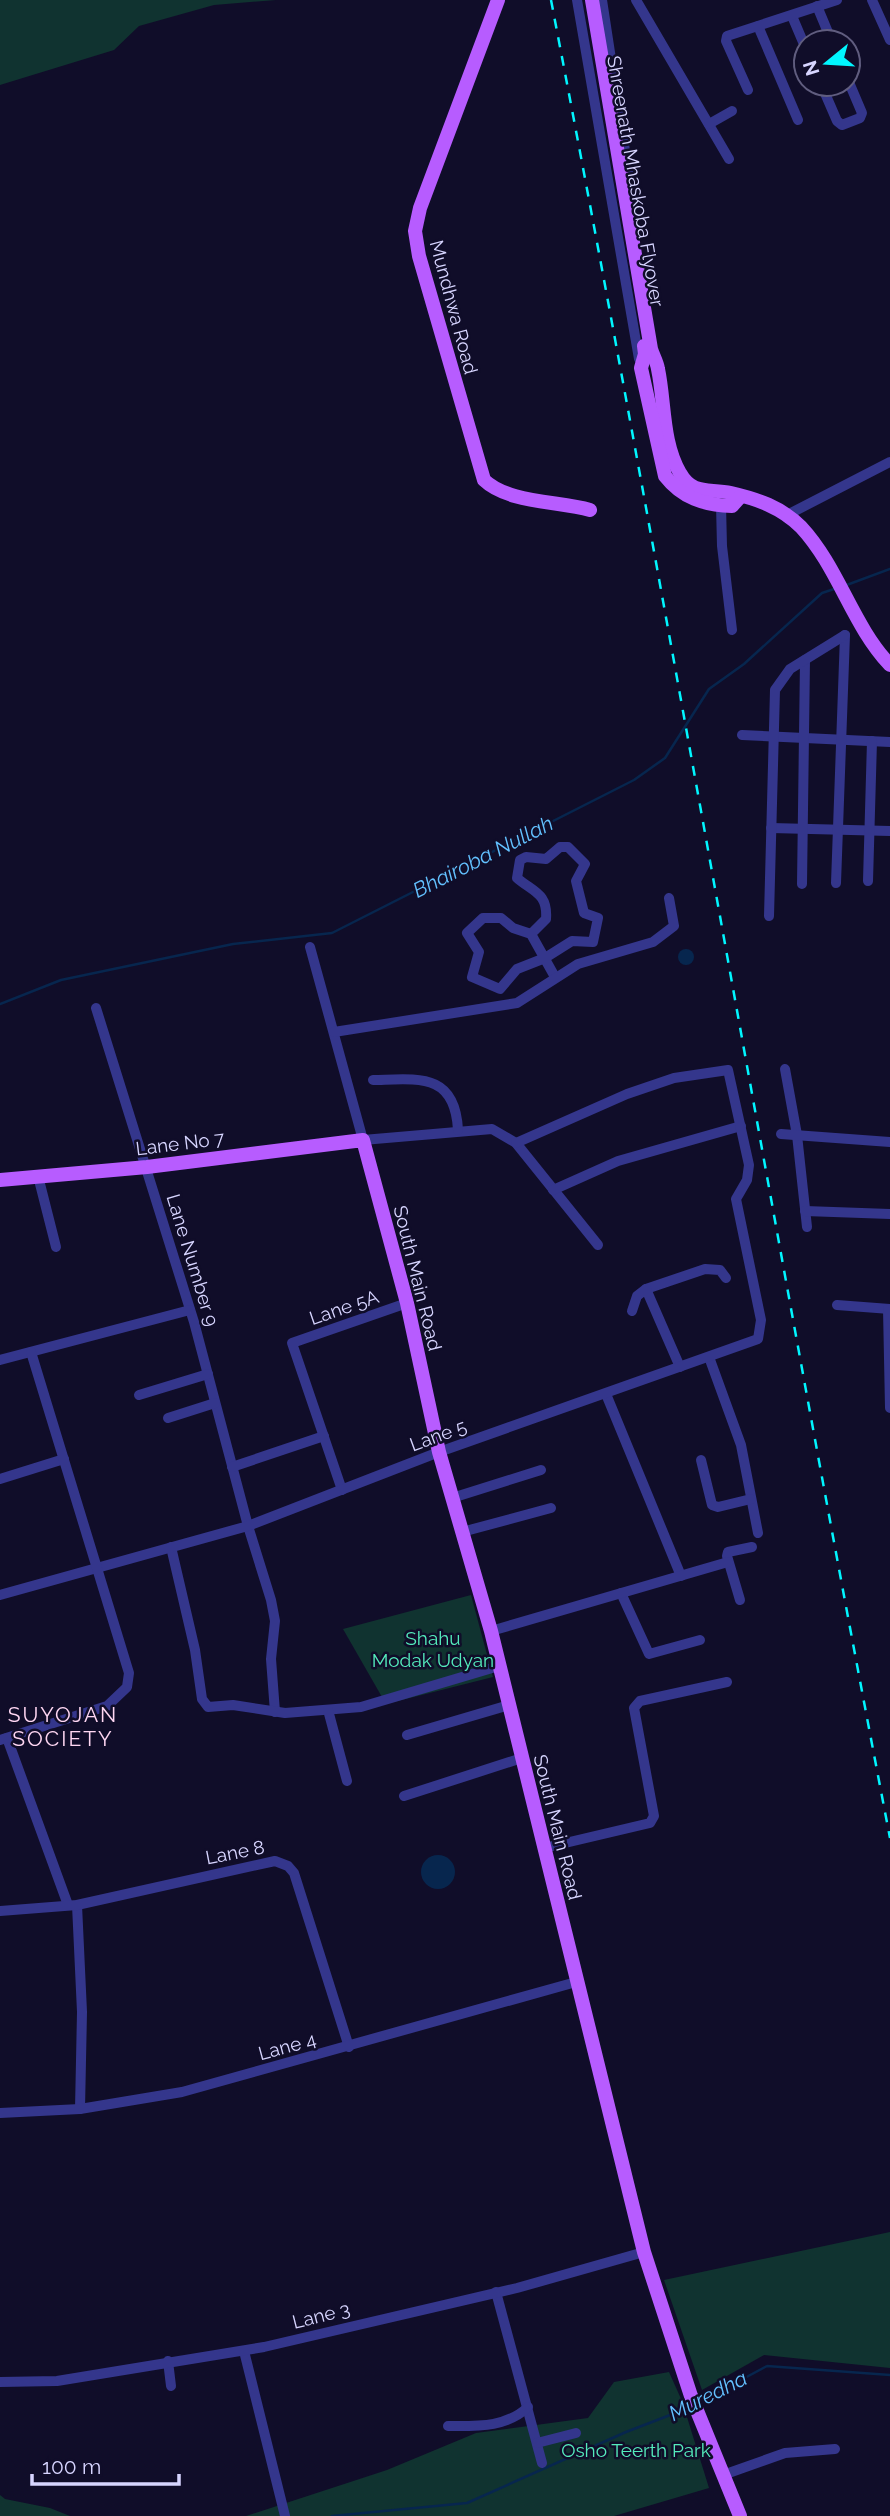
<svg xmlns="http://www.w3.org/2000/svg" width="890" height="2516" font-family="Raleway,sans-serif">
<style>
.green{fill:#103330}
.water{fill:#07264e}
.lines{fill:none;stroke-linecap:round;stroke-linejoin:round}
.stream{stroke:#07264e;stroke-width:2.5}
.minor{stroke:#34368c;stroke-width:10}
.major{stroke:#b75cff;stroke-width:14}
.rail{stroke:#01f6ff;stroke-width:2.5;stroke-dasharray:10 9;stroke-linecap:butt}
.labels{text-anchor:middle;stroke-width:5;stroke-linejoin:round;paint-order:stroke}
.street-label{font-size:19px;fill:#d7d5ff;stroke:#100d29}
.park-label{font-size:19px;fill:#54ecbc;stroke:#100d29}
.water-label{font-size:21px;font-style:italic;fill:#63c1ff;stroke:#100d29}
.neighbourhood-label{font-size:21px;letter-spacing:2px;fill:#ffd7f3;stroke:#100d29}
</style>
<rect width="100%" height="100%" fill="#100d29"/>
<g class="green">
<path d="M0,0H276L214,5L139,26L114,50L0,85Z"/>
<path d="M471,1595L493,1677L386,1704L343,1629Z"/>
<path d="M890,2232V2368L764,2355L702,2390L664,2280Z"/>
<path d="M669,2372L682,2401L709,2488L614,2516H246L387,2470L476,2433L588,2418L614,2382Z"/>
<path d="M0,2495L5,2499L50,2508L70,2516H0Z"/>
</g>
<g class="water">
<circle cx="686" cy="957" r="8"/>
<circle cx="438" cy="1872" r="17"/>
</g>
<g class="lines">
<g class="stream">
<path d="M844,586L890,569"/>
<path d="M0,1004L61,980L233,944L332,933L634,780L665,758L709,689L744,664L822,593L834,589"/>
<path d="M700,2402L767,2366L890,2375"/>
<path d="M332,2516L467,2503L626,2432L691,2407"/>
</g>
<g class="minor">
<path d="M577,0L639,359"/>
<path d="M602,0L629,177"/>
<path d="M636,0L729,159"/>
<path d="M872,0L890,40"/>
<path d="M817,6L832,42"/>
<path d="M792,16L806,49"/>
<path d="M758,26L798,120"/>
<path d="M821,84L837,121L842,125L860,118L862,113L848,80"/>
<path d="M748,90L726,41L727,36L837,0"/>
<path d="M709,124L732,111"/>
<path d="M721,505L722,546L732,630"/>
<path d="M787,515L890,462"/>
<path d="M742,735L890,742"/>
<path d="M771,828L890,831"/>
<path d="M868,881L872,741"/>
<path d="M836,883L845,635"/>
<path d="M802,884L805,660"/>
<path d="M769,916L775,690L790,669L845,635"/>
<path d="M531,934L546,919C548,893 533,892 517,878L520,860L526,857L546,859L560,847H568L585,864L576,881L584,913L598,918L593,942L572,941L545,958L517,969L500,989L472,977L479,952L467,933L483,918H501L513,928L531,934L555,977"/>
<path d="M310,947L363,1140L492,1129L516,1143L598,1245"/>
<path d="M96,1008L194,1322L248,1526L271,1600L275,1621L271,1659L275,1712"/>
<path d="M334,1032L517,1003L578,964L653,942L674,926L669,898"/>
<path d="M785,1069L797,1135L807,1227"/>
<path d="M373,1080C418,1079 455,1072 458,1130"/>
<path d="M781,1134L890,1142"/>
<path d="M38,1176L56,1247"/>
<path d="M553,1190L618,1161L741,1126"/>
<path d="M805,1211L890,1214"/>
<path d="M646,1289L705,1269L720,1270L726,1278"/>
<path d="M837,1305L890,1309"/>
<path d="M888,1309L890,1408"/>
<path d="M632,1311L637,1296L646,1289L680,1367"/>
<path d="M709,1357L741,1445L758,1533"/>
<path d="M0,1360L190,1310"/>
<path d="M606,1394L681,1576"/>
<path d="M139,1395L208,1374"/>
<path d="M168,1418L215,1403"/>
<path d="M701,1460L712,1505L718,1507L751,1499"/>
<path d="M232,1467L324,1436"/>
<path d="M0,1479L64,1459"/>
<path d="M342,1490L292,1343L407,1303"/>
<path d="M452,1498L541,1470"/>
<path d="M462,1532L551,1508"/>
<path d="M171,1547L195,1650L202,1699L208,1707L233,1705L285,1713L361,1707L499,1666"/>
<path d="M621,1593L649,1654L700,1640"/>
<path d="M0,1595L248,1526L439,1452L758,1339L761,1320L736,1199L747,1180L749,1165L728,1070L674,1078L627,1094L516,1143"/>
<path d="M740,1600L727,1556L728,1552L752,1547"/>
<path d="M491,1631L728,1562"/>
<path d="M328,1710L347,1781"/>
<path d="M407,1735L509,1705"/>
<path d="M7,1738L68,1905"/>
<path d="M0,1740L107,1706L127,1687L129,1673L31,1352"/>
<path d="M404,1796L522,1758"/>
<path d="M544,1848L650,1823L654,1816L634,1708L640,1701L727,1682"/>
<path d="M77,1905L82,2012L80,2109"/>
<path d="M0,1911L77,1905L275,1861L288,1866L294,1873L349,2047"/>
<path d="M0,2113L80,2109L182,2092L576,1982"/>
<path d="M496,2292L542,2463"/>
<path d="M244,2351L285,2516"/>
<path d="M168,2361L171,2386"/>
<path d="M0,2382L57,2381L264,2347L517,2288L644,2252"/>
<path d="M448,2426C476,2426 506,2428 528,2407"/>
<path d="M537,2443L576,2433"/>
<path d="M723,2475L785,2453L835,2449"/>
</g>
<g class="major">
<path d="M498,0L420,208L415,231L419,256L484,480C508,503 558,501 590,510"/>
<path d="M592,0L651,349C653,356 657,362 658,369C665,402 662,443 680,473C693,496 709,488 731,493C757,499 781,507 801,527C839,568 852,625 890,665"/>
<path d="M644,346L645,354L641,368L665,476C682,498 704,505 732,506L740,497"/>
<path d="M0,1180L147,1167L363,1140L407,1303L439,1452L491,1631L644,2252L691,2396L740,2516"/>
</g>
<path class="rail" d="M551,0C669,612 772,1226 890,1838"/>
</g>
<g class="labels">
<g class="street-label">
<text transform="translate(636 181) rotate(80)" y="7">Shreenath Mhaskoba Flyover</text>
<text transform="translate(454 307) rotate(75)" y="7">Mundhwa Road</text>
<text transform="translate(180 1143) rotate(-7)" y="7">Lane No 7</text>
<text transform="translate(193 1260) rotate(73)" y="7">Lane Number 9</text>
<text transform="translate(418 1278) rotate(76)" y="7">South Main Road</text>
<text transform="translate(344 1307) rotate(-19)" y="7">Lane 5A</text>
<text transform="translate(438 1435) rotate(-20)" y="7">Lane 5</text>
<text transform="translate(558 1827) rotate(76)" y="7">South Main Road</text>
<text transform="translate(235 1852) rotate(-11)" y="7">Lane 8</text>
<text transform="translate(287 2046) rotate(-15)" y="7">Lane 4</text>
<text transform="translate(321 2315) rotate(-14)" y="7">Lane 3</text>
</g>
<g class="park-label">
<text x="433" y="1645">Shahu<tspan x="433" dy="22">Modak Udyan</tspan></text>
<text x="636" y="2457">Osho Teerth Park</text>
</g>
<g class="water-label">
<text transform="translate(483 857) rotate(-27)" y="7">Bhairoba Nullah</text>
<text transform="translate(708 2396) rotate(-27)" y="7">Muredha</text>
</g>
<g class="neighbourhood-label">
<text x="63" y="1722">SUYOJAN<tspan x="63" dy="24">SOCIETY</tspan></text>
</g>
</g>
<g transform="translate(827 63) rotate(252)"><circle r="33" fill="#100d29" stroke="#605d7f" stroke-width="2"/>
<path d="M0-5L12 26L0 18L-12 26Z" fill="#01f6ff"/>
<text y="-10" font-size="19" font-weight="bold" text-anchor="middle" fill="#d7d5ff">N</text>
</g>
<path d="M32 2474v10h147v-10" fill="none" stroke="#d7d5ff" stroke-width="3.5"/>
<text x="42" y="2474" font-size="21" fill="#d7d5ff" stroke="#100d29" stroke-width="5" paint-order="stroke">100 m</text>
</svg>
